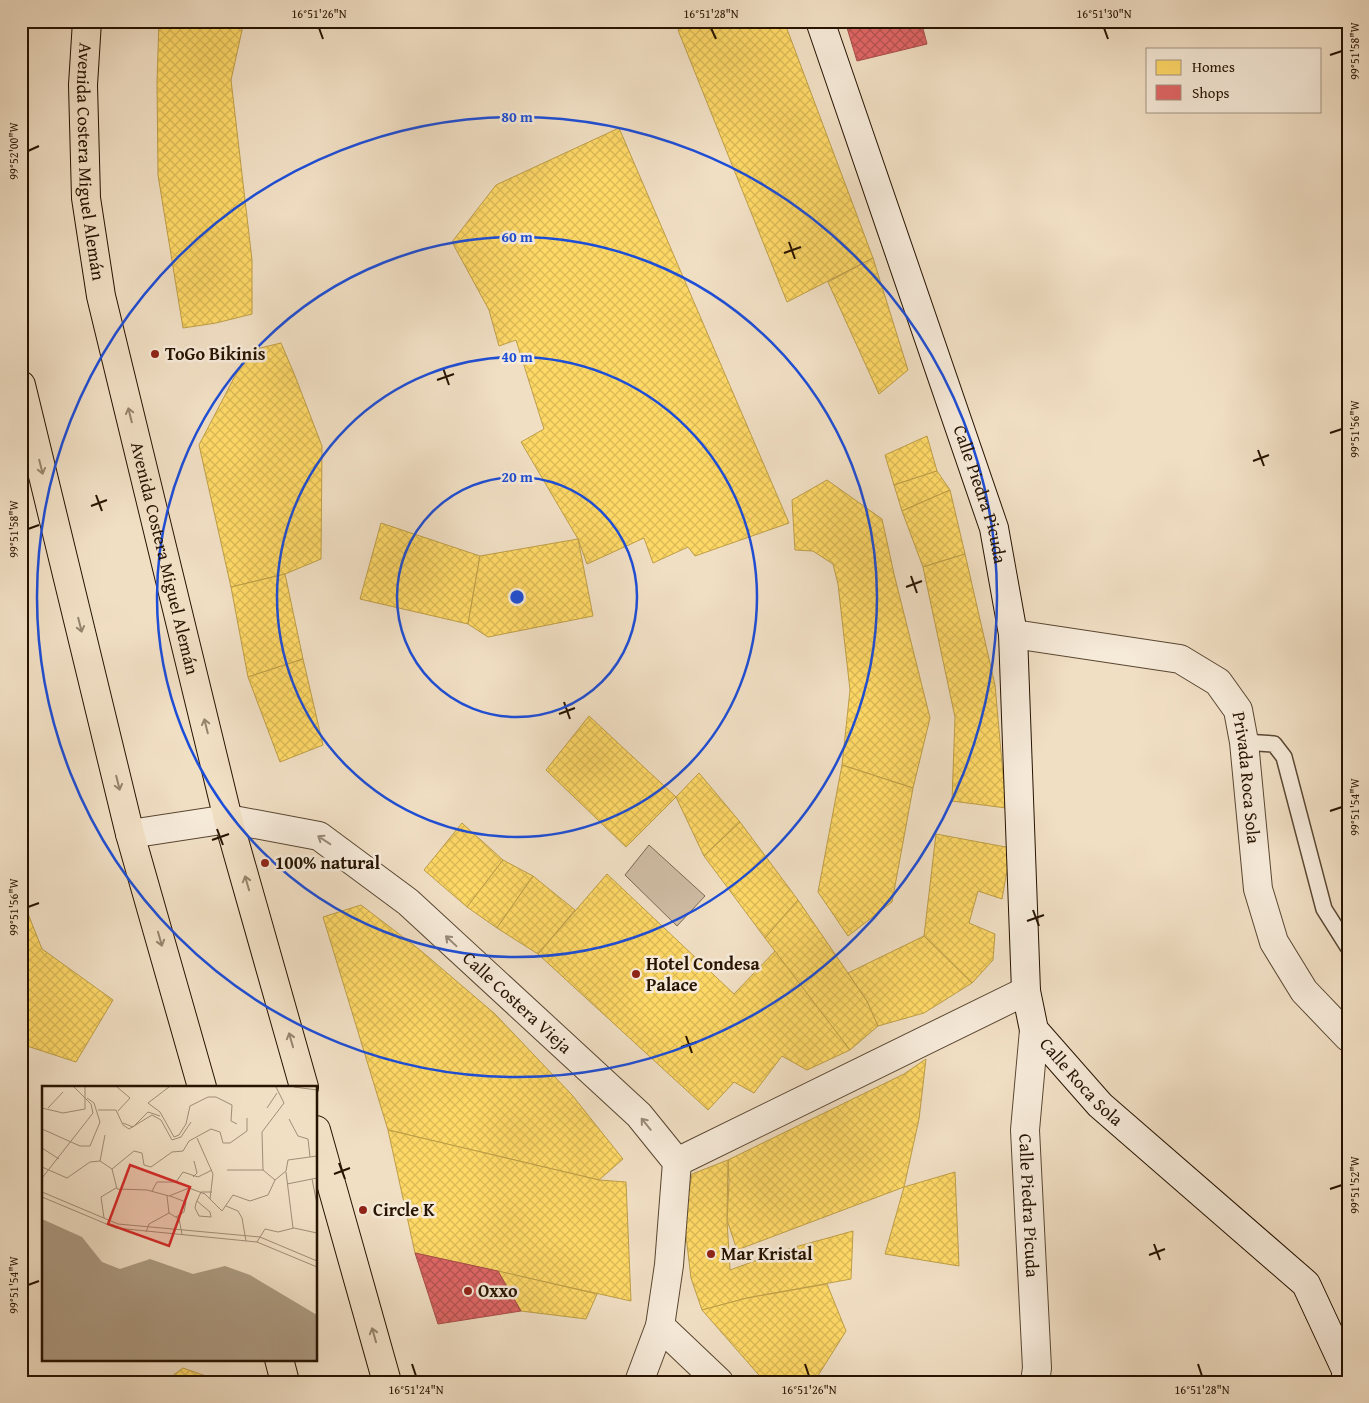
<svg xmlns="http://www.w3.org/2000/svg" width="1369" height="1403" font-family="'Gentium Book Plus',serif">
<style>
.garden{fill:#cebca3;stroke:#7a6852}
.homes{fill:url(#homes-cross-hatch);stroke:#be9e47}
.shops{fill:url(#shops-cross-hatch);stroke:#a84d47}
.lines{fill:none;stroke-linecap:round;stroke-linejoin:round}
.service-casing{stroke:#594631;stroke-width:18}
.minor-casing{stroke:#594631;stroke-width:30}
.secondary-casing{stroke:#261300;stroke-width:30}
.primary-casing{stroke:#261300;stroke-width:30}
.service{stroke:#f6ead9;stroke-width:15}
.minor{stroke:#f6ead9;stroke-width:28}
.secondary{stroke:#f6ead9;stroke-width:28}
.primary{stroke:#f1dfc4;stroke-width:28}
.oneway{stroke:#96836c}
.oneway2{stroke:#988977}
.ticks{fill:none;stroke:#261300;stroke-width:2}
.ring{fill:none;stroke:#1d4ed8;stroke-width:2.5}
.poi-dot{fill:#8f2418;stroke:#f6ead9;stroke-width:2}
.labels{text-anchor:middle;stroke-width:5;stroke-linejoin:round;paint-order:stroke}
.street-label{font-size:18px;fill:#261300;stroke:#f6ead9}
.poi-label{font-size:18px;font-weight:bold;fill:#261300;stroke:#f6ead9;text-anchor:start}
.inset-road{fill:none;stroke:#a08d76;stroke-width:1}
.view{fill:#d62828;fill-opacity:0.15;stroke:#d62828;stroke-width:2.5}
.inset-edge{fill:none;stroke:#261300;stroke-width:2.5}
.centre{fill:#1d4ed8;stroke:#f6ead9;stroke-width:2.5}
.ring-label{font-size:15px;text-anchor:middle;font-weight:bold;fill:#1d4ed8;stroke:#f6ead9;stroke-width:5;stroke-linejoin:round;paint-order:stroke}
.neatline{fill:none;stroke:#261300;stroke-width:2}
.ticks-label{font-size:12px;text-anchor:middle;fill:#261300}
</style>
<defs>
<pattern id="homes-cross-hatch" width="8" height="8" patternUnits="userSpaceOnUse" patternTransform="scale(1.25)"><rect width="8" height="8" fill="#ffd966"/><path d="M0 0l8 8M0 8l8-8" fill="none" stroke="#dab957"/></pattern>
<pattern id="shops-cross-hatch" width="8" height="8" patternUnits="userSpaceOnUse" patternTransform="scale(1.25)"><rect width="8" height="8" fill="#e06666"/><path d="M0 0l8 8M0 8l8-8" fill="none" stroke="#b55352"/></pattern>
</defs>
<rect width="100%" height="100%" fill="#f1dfc4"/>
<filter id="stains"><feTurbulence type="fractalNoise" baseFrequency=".004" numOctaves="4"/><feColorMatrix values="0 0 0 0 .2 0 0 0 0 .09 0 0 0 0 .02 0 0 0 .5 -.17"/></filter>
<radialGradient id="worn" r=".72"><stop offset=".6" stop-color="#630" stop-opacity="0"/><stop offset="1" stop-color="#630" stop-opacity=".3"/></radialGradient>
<path class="garden" d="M649,845L705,896L677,926L625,875Z"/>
<g class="homes">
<path d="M159,21H244L231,80L252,260V314L216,323L183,328L158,175L157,82Z"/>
<path d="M687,21H784L873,258L787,302L678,30Z"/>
<path d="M619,128L789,523L695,556L688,547L653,563L644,538L587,564L578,539L521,442L544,429L516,340L499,346L489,310L452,242L496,185Z"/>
<path d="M873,258L908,370L879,394L828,282Z"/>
<path d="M281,343L295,376L322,446L321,559L285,574L231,587L199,445L248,351Z"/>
<path d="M927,436L937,471L894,485L885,455Z"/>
<path d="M937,471L950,490L902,511L894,485Z"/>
<path d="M827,480L882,519L894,574L930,718L913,788L842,765L850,690L838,584L833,564L813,551L795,550L792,500Z"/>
<path d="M950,490L965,554L923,567L902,511Z"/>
<path d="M381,523L480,556L468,624L360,599Z"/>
<path d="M578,539L593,616L488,637L468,624L480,556Z"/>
<path d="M965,554L995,685L1006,808L952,801L955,717L923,567Z"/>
<path d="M285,574L303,659L248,677L231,587Z"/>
<path d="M303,659L323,745L280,762L248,677Z"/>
<path d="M589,716L676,797L626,847L546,770Z"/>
<path d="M842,765L913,788L892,902L848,936L818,892Z"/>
<path d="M699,773L740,822L704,856L676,797Z"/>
<path d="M740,822L798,900L765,938L704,856Z"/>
<path d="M462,823L503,860L467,907L424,870Z"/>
<path d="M936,834L1011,848L1002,899L978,891L969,923L995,934L993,960L972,983L924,936Z"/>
<path d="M503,860L533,876L497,928L467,907Z"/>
<path d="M607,874L734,994L778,948L850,1050L807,1070L782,1056L754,1093L734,1082L708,1110L538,954Z"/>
<path d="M533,876L575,910L538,954L497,928Z"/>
<path d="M21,896L42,949L113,1000L76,1062L21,1044Z"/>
<path d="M798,900L867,1001L878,1026L850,1050L765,938Z"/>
<path d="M361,905L420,950L495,1014L572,1095L623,1159L599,1180L388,1130L323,917Z"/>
<path d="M924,936L972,983L924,1013L878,1026L867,1001L848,973Z"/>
<path d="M926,1059L919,1119L904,1187L737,1250L727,1220L729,1182L728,1160L904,1074Z"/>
<path d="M388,1130L599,1180L626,1182L631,1301L415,1253Z"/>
<path d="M728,1160L727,1220L730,1270L788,1249L853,1231L851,1279L747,1298L702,1310L691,1278L684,1219L692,1174Z"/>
<path d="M955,1172L959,1266L885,1254L904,1187Z"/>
<path d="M498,1271L597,1294L586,1319L521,1311Z"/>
<path d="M827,1284L846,1331L814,1382H765L702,1310L747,1298Z"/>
<path d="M183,1368L223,1382H164Z"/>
</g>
<g class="shops">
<path d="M845,21H921L927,44L857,61Z"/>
<path d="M415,1253L498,1271L521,1311L438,1324Z"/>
</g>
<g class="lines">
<defs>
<path id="service" d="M1244,742L1274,744L1284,757L1324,909L1348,947"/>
<g id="minor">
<path id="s1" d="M1013,634L1180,659L1218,682L1238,710L1244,742L1258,889L1274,942L1304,991L1348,1037"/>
<path id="s2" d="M130,834L228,819L319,836L408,902L639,1115L677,1162L669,1265L660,1326L639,1382"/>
<path id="s3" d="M1034,1030L1025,1130L1037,1368L1035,1382"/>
<path d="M677,1162L1026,991"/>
<path d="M660,1326L719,1382"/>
</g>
<g id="secondary">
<path id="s4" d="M820,21L994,528L1013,634L1026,991L1034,1030L1100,1105L1306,1284L1346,1370V1382"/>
</g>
<g id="primary">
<path id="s5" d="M87,21L83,85L86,198L101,296L228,819L304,1087"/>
<path d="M21,385L130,834L202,1087"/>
<path d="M316,1130L387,1382"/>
<path d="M279,1359L285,1382"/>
</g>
</defs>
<use href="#service" class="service-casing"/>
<use href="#minor" class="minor-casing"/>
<use href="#secondary" class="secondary-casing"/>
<use href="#primary" class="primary-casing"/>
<use href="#service" class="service"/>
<use href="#minor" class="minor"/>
<use href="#secondary" class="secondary"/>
<use href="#primary" class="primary"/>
</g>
<defs><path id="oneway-shaft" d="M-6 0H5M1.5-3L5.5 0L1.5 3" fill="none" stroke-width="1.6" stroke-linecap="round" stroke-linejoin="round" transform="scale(1.25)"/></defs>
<g class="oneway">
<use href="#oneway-shaft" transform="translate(130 415) rotate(-104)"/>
<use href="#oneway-shaft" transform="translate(41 467) rotate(76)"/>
<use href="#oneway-shaft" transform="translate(80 625) rotate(76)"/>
<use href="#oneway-shaft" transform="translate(206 726) rotate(-104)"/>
<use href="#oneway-shaft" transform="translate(118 783) rotate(76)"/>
<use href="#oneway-shaft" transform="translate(247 883) rotate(-106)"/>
<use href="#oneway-shaft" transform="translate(160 939) rotate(74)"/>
<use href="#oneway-shaft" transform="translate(291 1040) rotate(-106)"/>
<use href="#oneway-shaft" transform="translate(374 1335) rotate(-106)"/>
</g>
<g class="oneway2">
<use href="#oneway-shaft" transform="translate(324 840) rotate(-147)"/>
<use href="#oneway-shaft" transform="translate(451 941) rotate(-137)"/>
<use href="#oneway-shaft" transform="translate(646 1124) rotate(-129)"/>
</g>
<path class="ticks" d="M319,28L323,39M711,28L716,39M1104,28L1108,39M1330,55L1342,51M28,151L39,146M789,242L795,259M784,253L801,247M443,368L449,385M437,380L454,374M1330,433L1342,429M1258,450L1264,466M1253,461L1269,455M96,495L102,511M91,506L107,500M28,529L39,525M911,576L917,593M906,587L922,581M564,702L570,719M559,714L575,708M1330,811L1342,807M217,829L223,845M212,840L229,834M28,907L39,903M1033,910L1039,926M1027,921L1044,915M686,1036L692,1053M681,1047L697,1042M339,1163L345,1179M334,1174L350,1168M1330,1189L1342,1185M1154,1244L1160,1260M1149,1255L1165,1249M28,1285L39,1281M412,1364L416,1376M805,1364L809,1376M1198,1364L1202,1376"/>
<g class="ring">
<circle cx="517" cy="597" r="120"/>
<circle cx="517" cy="597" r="240"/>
<circle cx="517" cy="597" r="360"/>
<circle cx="517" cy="597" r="480"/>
</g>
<g class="poi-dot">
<circle cx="155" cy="354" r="5"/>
<circle cx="265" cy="863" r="5"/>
<circle cx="636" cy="974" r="5"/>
<circle cx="363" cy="1210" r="5"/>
<circle cx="711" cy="1254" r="5"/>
<circle cx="468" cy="1291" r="5"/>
</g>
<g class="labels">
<g class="street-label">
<text dy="6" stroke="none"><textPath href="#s5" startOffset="141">Avenida Costera Miguel Alemán</textPath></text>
<text dy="6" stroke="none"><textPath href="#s4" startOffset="500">Calle Piedra Picuda</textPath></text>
<text dy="6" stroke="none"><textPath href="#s5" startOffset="546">Avenida Costera Miguel Alemán</textPath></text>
<text dy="6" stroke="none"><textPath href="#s1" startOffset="316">Privada Roca Sola</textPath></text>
<text dy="6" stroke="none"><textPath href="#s2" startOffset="451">Calle Costera Vieja</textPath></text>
<text dy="6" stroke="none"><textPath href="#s4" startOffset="1111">Calle Roca Sola</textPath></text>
<text dy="6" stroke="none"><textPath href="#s3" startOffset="176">Calle Piedra Picuda</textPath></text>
</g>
<g class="poi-label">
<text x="165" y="360">ToGo Bikinis</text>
<text x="275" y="869">100% natural</text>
<text x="646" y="970">Hotel Condesa<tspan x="646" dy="21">Palace</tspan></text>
<text x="373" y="1216">Circle K</text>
<text x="721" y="1260">Mar Kristal</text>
<text x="478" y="1297">Oxxo</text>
</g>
</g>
<g transform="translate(42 1086)">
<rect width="275" height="275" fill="#f1dfc4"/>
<path d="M0,133L40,151L60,176L78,183L108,173L151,188L183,180L208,189L275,229V274H0Z" fill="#ac9a81"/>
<path class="inset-road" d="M75,1L88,12L76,25M127,1L106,17L118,26L132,51L137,49L144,38L148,20L166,11H174L190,19L189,35L195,38M252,1L275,4M0,22L21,27L43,23V1M6,22L21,6M225,22L235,7M56,24H74L81,39L87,43L110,29L119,34L130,54L139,51L149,36M247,33L256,50L266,53L268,71M81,37L91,41L106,26L118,30M0,43L38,60H48L58,36L52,17L45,12M155,52L171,88L168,113M0,62L17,73M58,75L63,49M0,81L25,92L48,76L58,75L70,83L75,103L105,104L127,110L147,102L163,108L180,125L191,109L208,115L226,109L233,94L244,85L246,74L275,70M70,83L92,65L100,67L102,79L109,81L130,66L141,65L147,55L169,43L178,46L181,57H188L205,45V32M185,84H221L233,94M221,84L220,46L242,17L234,1M244,86L251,142M151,91L155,87L152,75M0,92L51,27L49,18L32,1M270,93L275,118M245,98L275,92M110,105L115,96H134L141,86L156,91L170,84M0,106L76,138L218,151L275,175M125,110L127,127M128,110L144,116L142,126L134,131M0,111L74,142L215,156L275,181M155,115L168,126L169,131L157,130L153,122L154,117L159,106H170M184,120L196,125L200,132L204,155M62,132L59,111L74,102M104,146L107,138L127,127L137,133L140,148M215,156L223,143L236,146L252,142L275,147"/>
<path class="view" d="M88,79L148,101L127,160L66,138Z"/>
<rect width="275" height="275" class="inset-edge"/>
</g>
<circle cx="517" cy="597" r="8" class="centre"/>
<g class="ring-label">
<text x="517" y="122">80 m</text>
<text x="517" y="242">60 m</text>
<text x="517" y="362">40 m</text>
<text x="517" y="482">20 m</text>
</g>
<rect width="1369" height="1403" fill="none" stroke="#f1dfc4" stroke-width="55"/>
<rect x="1146" y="48" width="175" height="65" fill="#f6ead9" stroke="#a39482"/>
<rect x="1156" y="60" width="25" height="15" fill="#ffd966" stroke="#a39482"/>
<text x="1192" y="72" font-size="15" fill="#261300">Homes</text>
<rect x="1156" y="85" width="25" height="15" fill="#e06666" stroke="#a39482"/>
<text x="1192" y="98" font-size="15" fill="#261300">Shops</text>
<rect x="28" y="28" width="1314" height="1348" class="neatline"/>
<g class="ticks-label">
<text x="319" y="18">16°51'26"N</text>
<text x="711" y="18">16°51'28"N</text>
<text x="1104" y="18">16°51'30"N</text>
<text transform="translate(1355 51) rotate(-90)" y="4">99°51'58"W</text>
<text transform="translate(14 151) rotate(-90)" y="4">99°52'00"W</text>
<text transform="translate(1355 429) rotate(-90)" y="4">99°51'56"W</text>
<text transform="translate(14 529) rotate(-90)" y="4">99°51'58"W</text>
<text transform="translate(1355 807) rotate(-90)" y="4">99°51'54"W</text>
<text transform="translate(14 907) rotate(-90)" y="4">99°51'56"W</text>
<text transform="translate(1355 1185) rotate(-90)" y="4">99°51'52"W</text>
<text transform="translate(14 1285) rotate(-90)" y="4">99°51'54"W</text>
<text x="416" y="1394">16°51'24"N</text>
<text x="809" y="1394">16°51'26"N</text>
<text x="1202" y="1394">16°51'28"N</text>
</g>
<rect width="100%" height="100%" filter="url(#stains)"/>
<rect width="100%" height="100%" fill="url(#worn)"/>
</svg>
